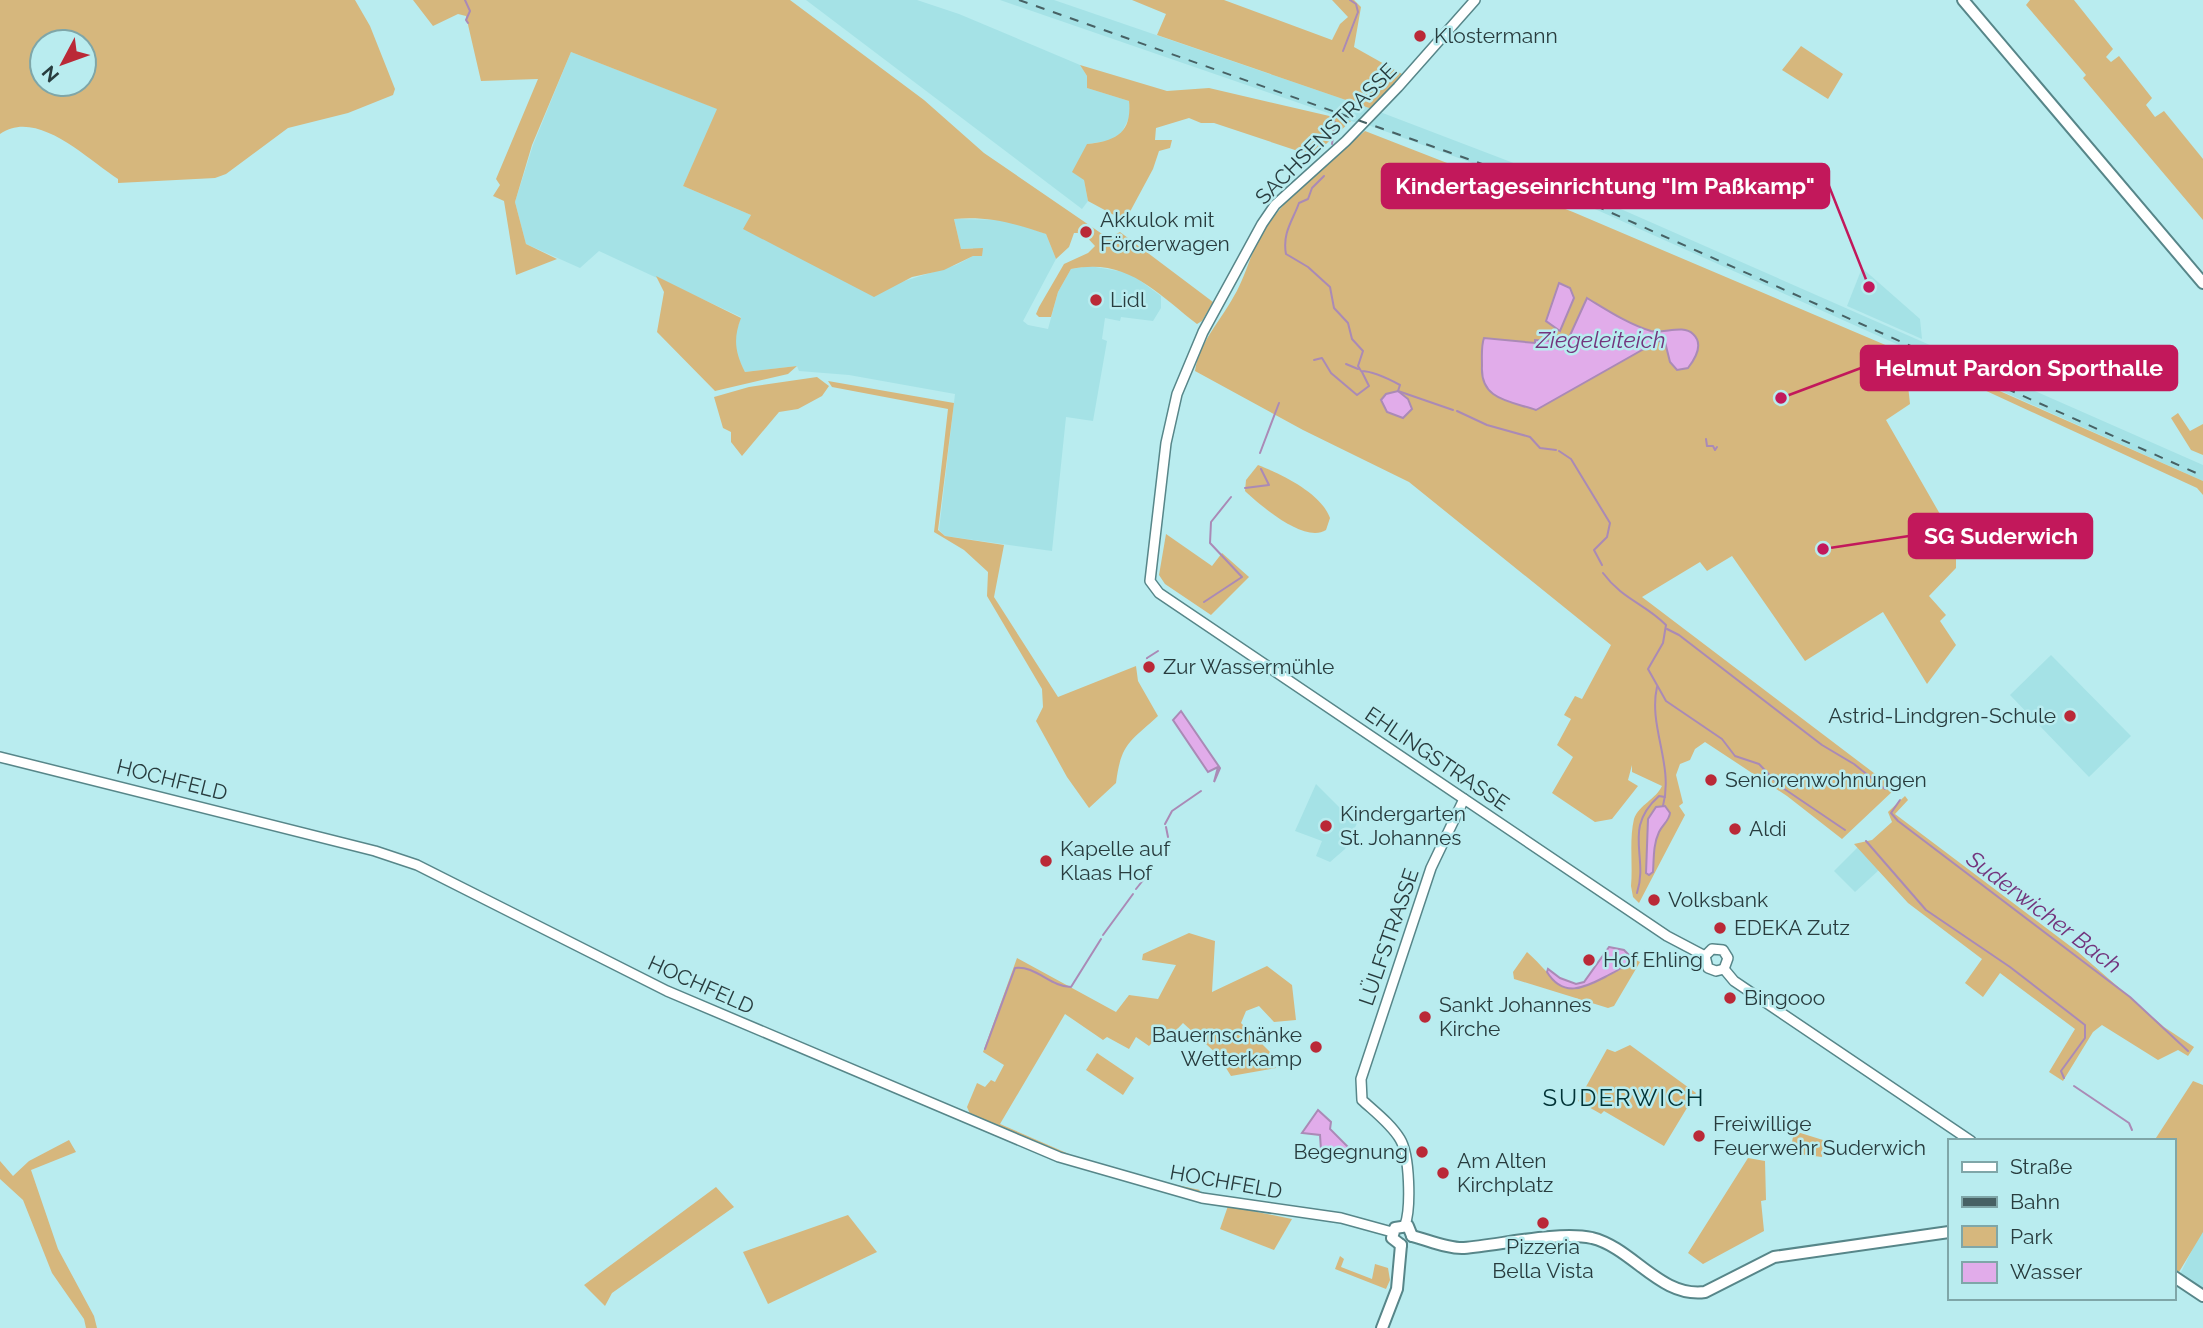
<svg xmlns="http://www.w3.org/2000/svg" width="2203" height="1328" font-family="Raleway,sans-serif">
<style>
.built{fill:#a5e2e6}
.green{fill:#d6b77d;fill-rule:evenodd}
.water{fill:#e1acea;stroke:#aa8ab6;stroke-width:2}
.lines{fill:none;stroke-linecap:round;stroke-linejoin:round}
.stream{stroke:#aa8ab6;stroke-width:2}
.tertiary-casing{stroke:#578689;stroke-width:12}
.secondary-casing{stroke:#578689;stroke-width:14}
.tertiary{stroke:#fff;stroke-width:9}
.secondary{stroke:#fff;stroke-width:10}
.rail{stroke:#476164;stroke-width:2;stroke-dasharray:9 9;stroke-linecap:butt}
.poi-dot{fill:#ba2937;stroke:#b9ecef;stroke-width:2.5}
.labels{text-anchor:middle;stroke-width:5;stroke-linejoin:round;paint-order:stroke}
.poi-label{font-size:21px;fill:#283c3e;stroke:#b9ecef;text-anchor:start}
.street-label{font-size:21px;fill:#283c3e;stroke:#b9ecef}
.water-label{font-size:23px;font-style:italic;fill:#73357d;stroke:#b9ecef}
.quarter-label{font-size:24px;letter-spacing:2px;fill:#003336;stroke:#b9ecef}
.leader{fill:none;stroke:#c2185b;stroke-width:2.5}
.callout-dot{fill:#c2185b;stroke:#b9ecef;stroke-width:2.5}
.callout{fill:#c2185b;stroke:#c2185b;stroke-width:2.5}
.callout-label{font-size:23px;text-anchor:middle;font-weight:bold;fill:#fff}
</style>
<rect width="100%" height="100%" fill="#b9ecef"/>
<g class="built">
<path d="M806,0H917L959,14L1080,65L1087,76V88L1129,101L1130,116L1122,132L1113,140L1087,144L1084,180L1088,201L1082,209Z"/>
<path d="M1000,0H1054L1372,109L1359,122H1354Z"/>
<path d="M571,52L718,109L683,186L751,215L744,229L901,282L956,265L973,256V248L961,249L954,219L1007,220L1046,234L1056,259L1023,321L1028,325L1048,329L1058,292L1071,269L1090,266L1130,273L1161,296V308L1153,321L1121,317L1120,321L1105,318L1102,339L1107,341L1093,421L1066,417L1052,551L945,536L939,530L955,394L849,375L799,371L797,366L745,372L735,352L736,332L741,317L599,251L580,268L526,244L515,202L533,145Z"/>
<path d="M1380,112L1532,170L2203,465V481L1577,201L1368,125Z"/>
<path d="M1862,268L1920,319L1922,339L1847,306Z"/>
<path d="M2051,655L2131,736L2089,777L2010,695Z"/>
<path d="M1316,784L1343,811L1358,821L1345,849L1330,862L1316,856L1322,841L1295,831Z"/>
<path d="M1858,847L1880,869L1855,892L1834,871Z"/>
<path d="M2203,1228V1289L2180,1274Z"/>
</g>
<g class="green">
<path d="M0,0H355L370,26L395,89L393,95L348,113L288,128L226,174L215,178L118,183V179C87,159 37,108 0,134ZM42,42H84V84H42Z"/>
<path d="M413,0H790L924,100L984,153L1108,238L1120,232L1213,302L1202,321L1197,324C1157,293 1127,257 1071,269L1058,292L1051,317H1039L1036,314L1039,307L1064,264L1088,253L1095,246L1083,233H1074L1069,247L1056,259L1046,234C1014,223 987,216 954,219L961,249L983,248L982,256H973L944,270L912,277L874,297L743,229L751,215L683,186L717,109L571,52L532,145L515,202L526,244L557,259L516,275L504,201L493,196L500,185L496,179L538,79L481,81L466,16L458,14L433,26Z"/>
<path d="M1132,0H1224L1332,40L1340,24L1348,17L1332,0H1354L1361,7L1354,47L1402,74L1372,109L1157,35L1166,14Z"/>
<path d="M2030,0H2074L2113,49L2106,57L2111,62L2119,56L2152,98L2146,105L2155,117L2164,111L2203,159V220L2083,78L2086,75L2026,5Z"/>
<path d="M1801,46L1843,74L1828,99L1782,70Z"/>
<path d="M1080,65L1167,91L1209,88L1351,121L1313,156L1214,123H1201L1189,118L1156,128L1155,140H1172L1170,148L1159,151L1153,169L1125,221L1088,201L1084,180L1072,172L1087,144C1116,141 1132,133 1129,101L1087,88V76Z"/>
<path d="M1365,131L1573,212L1916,358L1907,376L1910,404L1886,420L1956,542V568L1929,596L1946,615L1940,621L1956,645L1927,684L1883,612L1805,661L1732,556L1707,571L1700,562L1642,597L1895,789L1842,839L1787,796L1705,742L1695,749L1690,760L1680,764L1676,775L1683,803L1679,806L1685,815L1639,903L1633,897L1631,886C1633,865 1629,840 1634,819C1639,805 1656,799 1662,786L1632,772V765L1628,780L1638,786L1612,819L1595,822L1552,793L1573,757L1557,745L1571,719L1564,715L1575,696L1582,699L1611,645L1409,482L1303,430L1195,371C1199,343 1221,320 1234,296C1245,278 1250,255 1260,237C1286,194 1327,163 1365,131Z"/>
<path d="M656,276L741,318C733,339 735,352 745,372L797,366L788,374L715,391L657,332L664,292Z"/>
<path d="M1932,361L2203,481V495L2197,488L1982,389Z"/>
<path d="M817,377L829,386L822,396L798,409L779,412L742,456L731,442V432L723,428L714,397L749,387Z"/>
<path d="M828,381L954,403L938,530L945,536L1004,545L994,597L1058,697L1136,666L1138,681L1158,716C1130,742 1121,743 1116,783L1089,808L1067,777L1036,721L1043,707L1042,689L987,596L988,572L964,550L934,532L948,409L832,387Z"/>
<path d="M2178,413L2190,431L2203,424V455L2191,450L2171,418Z"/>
<path d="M1258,465C1281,474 1321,493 1330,518L1326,530C1305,544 1261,506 1245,491L1246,480Z"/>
<path d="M1166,534L1212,566L1222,553L1249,577L1211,615L1165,584L1159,575Z"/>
<path d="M1905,796L1908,800L1895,814L2078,952L2164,1027L2194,1047L2188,1056L2178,1050L2158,1060L2102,1025L2093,1032L2063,1081L2049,1072L2075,1029L2000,973L1983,997L1965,983L1982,959L1908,903L1854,844L1872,840L1892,822L1888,812Z"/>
<path d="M1189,933L1215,941L1212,992L1267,966L1292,985L1296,1020L1274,1022L1259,1006L1246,1011L1241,1023L1270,1052L1267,1056L1276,1068L1231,1076L1218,1055L1183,1023L1165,1042L1159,1035L1149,1046L1136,1037L1129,1049L1107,1037L1103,1040L1065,1014L1000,1124L1085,1161L1135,1176L1200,1190L1197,1193L1061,1158L970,1114L967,1107L977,1083L985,1087L991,1080L995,1082L1004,1065L983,1052L1017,958L1116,1012L1129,995L1158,999L1176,965L1142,960L1143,954Z"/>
<path d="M1527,952C1542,965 1550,979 1568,988L1620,970L1632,958L1640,962L1614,1006L1608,1008L1514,979L1513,972Z"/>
<path d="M1630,1045L1696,1093L1664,1146L1604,1111L1601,1114L1578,1101L1607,1049L1615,1052Z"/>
<path d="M1097,1053L1134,1078L1123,1095L1086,1070Z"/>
<path d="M2193,1081L2203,1085V1232L2179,1272L2173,1268V1141H2154Z"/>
<path d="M1794,1131L1823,1140L1822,1157L1790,1153Z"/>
<path d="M69,1140L76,1152L31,1170L58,1249L94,1316L97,1328H86L84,1319L52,1273L23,1200L0,1179V1161L13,1176L29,1161Z"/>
<path d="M1748,1158L1765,1161L1766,1200L1761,1201L1764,1231L1703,1264L1688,1253Z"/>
<path d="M716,1187L734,1207L612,1293L605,1306L584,1285Z"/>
<path d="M1228,1206L1292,1219L1274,1250L1220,1229Z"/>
<path d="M848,1215L877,1252L768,1304L743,1252Z"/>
<path d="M1340,1256L1344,1259L1341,1267L1372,1279L1375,1264L1388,1268L1390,1280L1386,1289L1335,1269Z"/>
</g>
<g class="water">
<path d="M1559,283L1570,288L1574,298L1560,331L1546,321Z"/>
<path d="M1587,298C1607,310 1628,324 1651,331C1664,334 1683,324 1693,334C1704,344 1695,359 1688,368L1677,370L1670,362L1665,342L1658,341L1536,410C1510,401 1480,400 1482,366C1482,356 1481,346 1484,338L1535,343V340L1567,342Z"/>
<path d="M1398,391L1408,399L1412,409L1403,418L1387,412L1381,400L1386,394Z"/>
<path d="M1181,711L1220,768L1214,782L1218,767L1208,772L1173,720Z"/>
<path d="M1665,806L1670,813C1669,821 1663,824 1659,832C1653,845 1654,858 1653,872L1649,875L1646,873L1648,819L1656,807Z"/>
<path d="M1609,947L1624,950L1632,958C1625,968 1616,971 1605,977C1584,988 1563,998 1547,972L1548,969L1560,978L1576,984L1584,982Z"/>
<path d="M1318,1110L1331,1122L1330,1129L1348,1147L1346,1153L1321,1150L1320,1135L1302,1133Z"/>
</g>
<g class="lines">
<g class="stream">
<path d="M465,0L470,11L466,20L468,23"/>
<path d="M1343,51L1358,12L1356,4L1350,0"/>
<path d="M1332,144L1335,122"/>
<path d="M1324,176L1312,188L1308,199L1299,203C1293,220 1282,233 1286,254L1308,267L1330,287L1334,308L1348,323L1352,339L1363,351L1358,366L1361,371C1372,371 1389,379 1400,385L1398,391L1453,410"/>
<path d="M1314,360L1322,358L1331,373L1357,395L1369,386L1362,372"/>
<path d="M1346,364L1358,369"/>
<path d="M1457,411L1487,425L1530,437L1540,448L1556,450"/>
<path d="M1706,439L1707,446H1713L1715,450L1717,447"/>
<path d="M1559,451L1571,459L1610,523L1607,537L1594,550L1602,565"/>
<path d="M1260,453L1279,403"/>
<path d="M1245,488L1269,485L1261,469"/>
<path d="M1603,573C1623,600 1644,603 1666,625L1663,643L1648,669L1666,701L1722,739L1735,756L1759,764L1780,786L1845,830"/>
<path d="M1204,602L1242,577L1210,543L1211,522L1231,497"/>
<path d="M1667,629L1679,635L1822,745L1854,764L1885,789"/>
<path d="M1146,673L1147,658L1158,651"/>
<path d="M1657,687C1648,726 1674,765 1663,806"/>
<path d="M1900,800L1891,813L1898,821L2130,997L2188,1051"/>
<path d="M1165,824L1172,811L1201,791"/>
<path d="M1166,827L1168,837"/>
<path d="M1866,841L1926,910L2010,967L2085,1025V1038L2061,1071L2064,1078"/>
<path d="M1136,889L1148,874"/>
<path d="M1637,893C1649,856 1622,829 1659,796L1665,797"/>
<path d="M1103,935L1133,894"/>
<path d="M985,1049L1015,968C1035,965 1051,987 1071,987L1101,939"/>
<path d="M2074,1086L2129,1123L2132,1130"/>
</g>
<defs>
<g id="tertiary">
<path d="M1475,0L1398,87L1346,141L1275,205L1262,224L1203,332L1177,394L1166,443L1150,581L1159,593L1667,936L1705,956"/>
<path d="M0,757L375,851L417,865L667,991L1059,1157L1202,1198L1341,1218L1392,1232"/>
<path d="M1705,956L1712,949L1723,950L1728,958L1724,969"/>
<path d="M1705,956L1708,968L1716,971L1724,969"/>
<path d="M1724,969L1734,981L1971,1141"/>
<path d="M1405,1225C1411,1208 1410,1155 1400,1139C1391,1124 1375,1112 1362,1100L1361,1079L1431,868L1464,799"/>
</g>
<g id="secondary">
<path d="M1963,0L2203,283"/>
<path d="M1412,1236C1428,1240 1449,1249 1464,1248C1500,1245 1558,1231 1592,1238C1633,1248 1660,1298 1705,1292L1774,1257L1949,1232"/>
<path d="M1401,1245L1392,1238L1395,1228L1408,1226L1412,1236"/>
<path d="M2173,1276L2203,1296"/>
<path d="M1382,1328L1397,1289L1401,1245"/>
</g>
</defs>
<use href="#tertiary" class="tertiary-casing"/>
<use href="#secondary" class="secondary-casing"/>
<use href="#tertiary" class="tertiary"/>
<use href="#secondary" class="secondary"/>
<path class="rail" d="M1019,0L1578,198L2203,476"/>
</g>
<g class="poi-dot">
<circle cx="1420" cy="36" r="7"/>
<circle cx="1086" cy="232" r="7"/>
<circle cx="1096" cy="300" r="7"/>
<circle cx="1149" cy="667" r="7"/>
<circle cx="2070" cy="716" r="7"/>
<circle cx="1711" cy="780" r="7"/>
<circle cx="1326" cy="826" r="7"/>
<circle cx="1735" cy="829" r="7"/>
<circle cx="1046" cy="861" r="7"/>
<circle cx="1654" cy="900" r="7"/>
<circle cx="1720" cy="928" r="7"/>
<circle cx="1589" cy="960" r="7"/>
<circle cx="1730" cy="998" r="7"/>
<circle cx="1425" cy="1017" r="7"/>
<circle cx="1316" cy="1047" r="7"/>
<circle cx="1699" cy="1136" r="7"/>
<circle cx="1422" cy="1152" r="7"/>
<circle cx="1443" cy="1173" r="7"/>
<circle cx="1543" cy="1223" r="7"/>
</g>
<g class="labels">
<g class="poi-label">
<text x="1434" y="43">Klostermann</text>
<text x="1100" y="227">Akkulok mit<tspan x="1100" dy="24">Förderwagen</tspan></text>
<text x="1110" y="307">Lidl</text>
<text x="1163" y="674">Zur Wassermühle</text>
<text x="2056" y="723" text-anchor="end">Astrid-Lindgren-Schule</text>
<text x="1725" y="787">Seniorenwohnungen</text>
<text x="1340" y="821">Kindergarten<tspan x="1340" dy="24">St. Johannes</tspan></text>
<text x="1749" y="836">Aldi</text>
<text x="1060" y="856">Kapelle auf<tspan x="1060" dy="24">Klaas Hof</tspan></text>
<text x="1668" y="907">Volksbank</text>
<text x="1734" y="935">EDEKA Zutz</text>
<text x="1603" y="967">Hof Ehling</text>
<text x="1744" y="1005">Bingooo</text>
<text x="1439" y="1012">Sankt Johannes<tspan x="1439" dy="24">Kirche</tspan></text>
<text x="1302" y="1042" text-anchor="end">Bauernschänke<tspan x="1302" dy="24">Wetterkamp</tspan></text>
<text x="1713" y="1131">Freiwillige<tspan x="1713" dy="24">Feuerwehr Suderwich</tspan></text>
<text x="1408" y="1159" text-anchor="end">Begegnung</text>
<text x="1457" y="1168">Am Alten<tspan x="1457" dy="24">Kirchplatz</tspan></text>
<text x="1543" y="1254" text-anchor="middle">Pizzeria<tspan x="1543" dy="24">Bella Vista</tspan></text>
</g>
<g class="street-label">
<text transform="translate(1326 134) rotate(-45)" y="7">SACHSENSTRASSE</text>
<text transform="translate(1437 759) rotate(34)" y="7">EHLINGSTRASSE</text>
<text transform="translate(172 780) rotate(14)" y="7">HOCHFELD</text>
<text transform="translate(1389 937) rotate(-71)" y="7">LÜLFSTRASSE</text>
<text transform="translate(701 985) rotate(24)" y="7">HOCHFELD</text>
<text transform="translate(1226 1182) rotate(10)" y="7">HOCHFELD</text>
</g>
<g class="water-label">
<text x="1601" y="348">Ziegeleiteich</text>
<text transform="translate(2044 912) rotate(37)" y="8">Suderwicher Bach</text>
</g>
<g class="quarter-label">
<text x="1624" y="1106">SUDERWICH</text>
</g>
</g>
<path class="leader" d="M1869 287L1829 186M1781 398L1861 368M1823 549L1909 536"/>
<g class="callout-dot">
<circle cx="1869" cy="287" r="7"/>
<circle cx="1781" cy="398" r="7"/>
<circle cx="1823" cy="549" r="7"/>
</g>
<g class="callout">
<rect x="1382" y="164" width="447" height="44" rx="7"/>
<rect x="1861" y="346" width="316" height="44" rx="7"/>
<rect x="1909" y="514" width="183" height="44" rx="7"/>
</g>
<g class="callout-label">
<text x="1605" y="194">Kindertageseinrichtung "Im Paßkamp"</text>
<text x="2019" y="376">Helmut Pardon Sporthalle</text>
<text x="2001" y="544">SG Suderwich</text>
</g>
<rect x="1948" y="1139" width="228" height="161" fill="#b9ecef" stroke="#7fa6a8" stroke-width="2"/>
<rect x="1962" y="1162" width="35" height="10" fill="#ffffff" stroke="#7fa6a8" stroke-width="2"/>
<text x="2010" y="1174" font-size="21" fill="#283c3e">Straße</text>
<rect x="1962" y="1197" width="35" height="10" fill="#476164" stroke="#7fa6a8" stroke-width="2"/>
<text x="2010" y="1209" font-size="21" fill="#283c3e">Bahn</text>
<rect x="1962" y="1226" width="35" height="21" fill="#d6b77d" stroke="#7fa6a8" stroke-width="2"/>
<text x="2010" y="1244" font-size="21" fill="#283c3e">Park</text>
<rect x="1962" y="1262" width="35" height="21" fill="#e1acea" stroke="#7fa6a8" stroke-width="2"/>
<text x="2010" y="1279" font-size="21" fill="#283c3e">Wasser</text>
<g transform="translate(63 63) rotate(229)"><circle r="33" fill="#b9ecef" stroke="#7fa6a8" stroke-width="2"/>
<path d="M0-5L12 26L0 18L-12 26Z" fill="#ba2937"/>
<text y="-10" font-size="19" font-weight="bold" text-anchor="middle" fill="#283c3e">N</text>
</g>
</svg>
